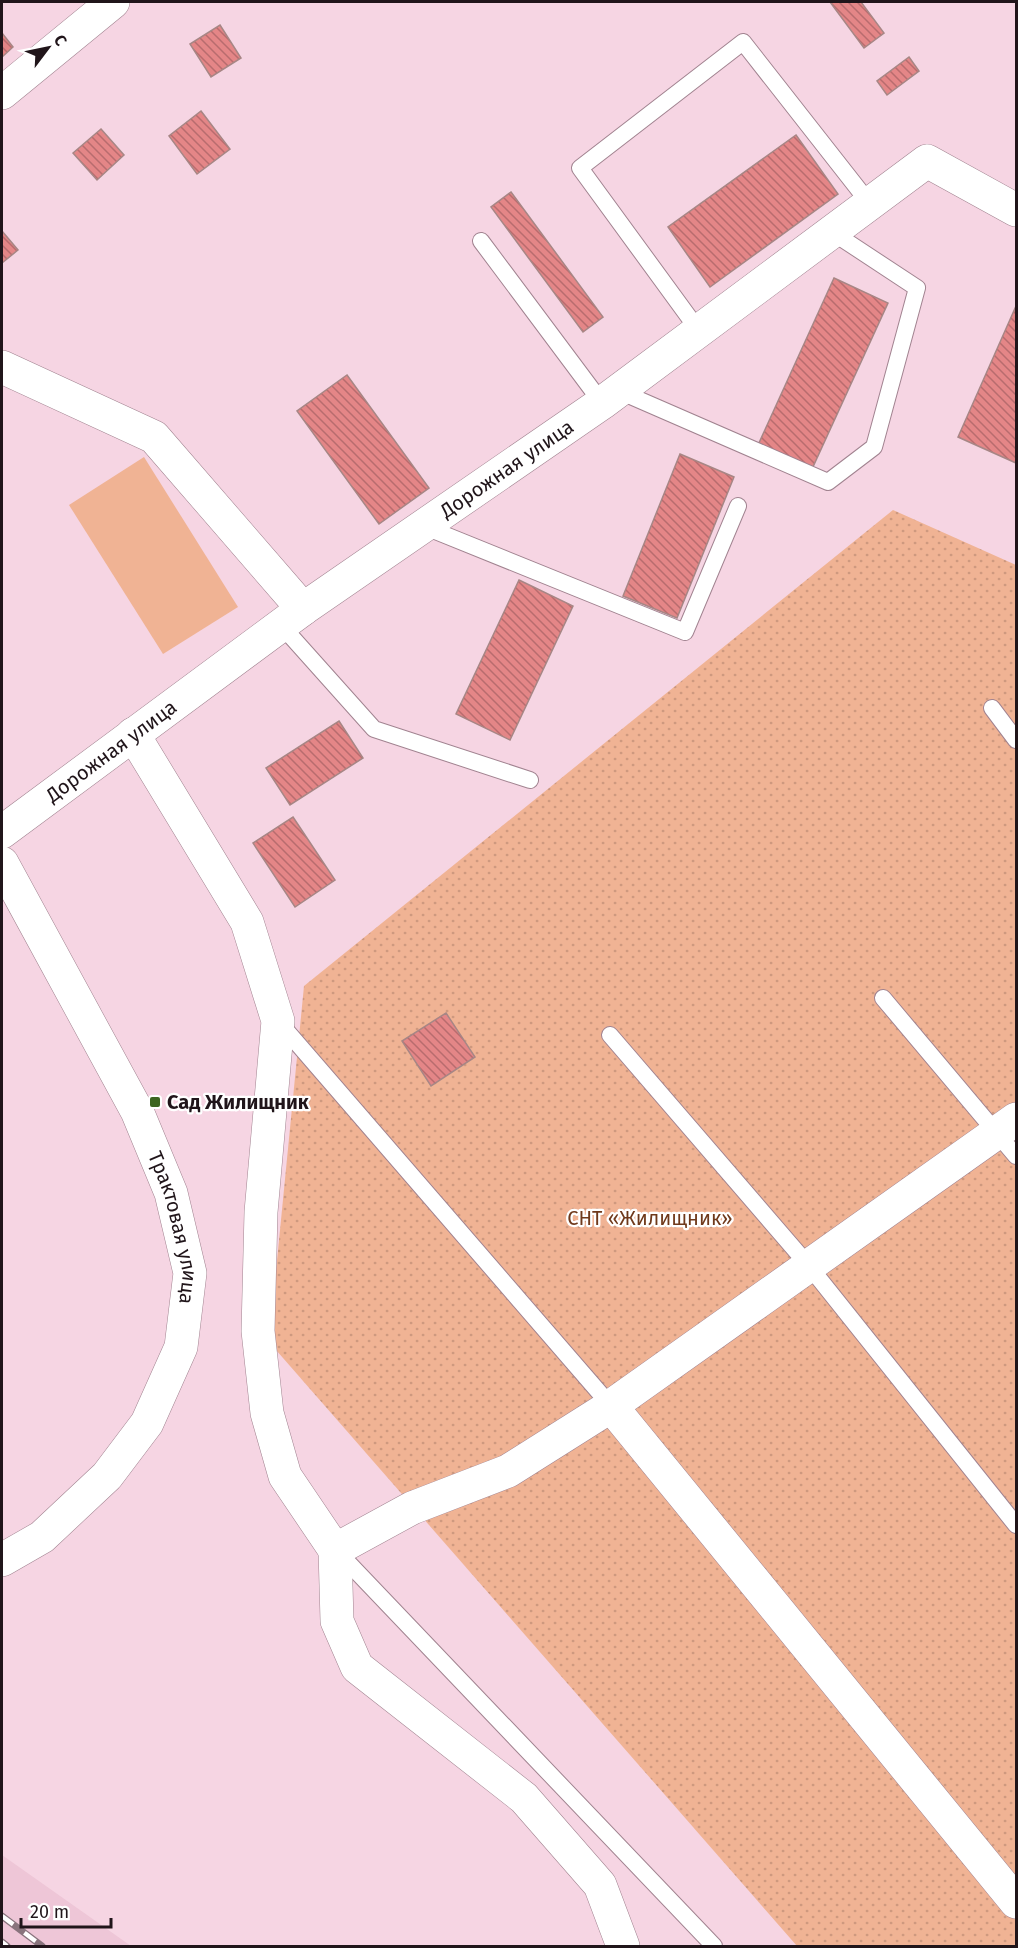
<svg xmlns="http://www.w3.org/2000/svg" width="1018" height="1948" font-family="'Fira Sans',sans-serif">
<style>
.built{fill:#eec6d7}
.garden{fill:url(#garden-dots)}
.pitch{fill:#f0b394}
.building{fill:url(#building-back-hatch);stroke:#a78685;stroke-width:1.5}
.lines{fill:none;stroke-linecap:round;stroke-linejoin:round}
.lane-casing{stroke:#a18390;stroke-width:18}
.street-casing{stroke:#a18390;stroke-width:34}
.lane{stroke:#fff;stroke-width:16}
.street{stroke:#fff;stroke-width:33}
.rail-casing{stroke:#89747d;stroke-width:7}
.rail{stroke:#fff;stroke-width:4.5;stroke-dasharray:14;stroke-linecap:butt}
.poi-dot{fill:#3d6520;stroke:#fff;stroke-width:2}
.labels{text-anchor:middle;stroke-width:4.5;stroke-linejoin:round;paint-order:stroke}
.street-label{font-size:20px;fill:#20151a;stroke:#fff}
.poi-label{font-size:20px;font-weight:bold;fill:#20151a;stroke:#fff;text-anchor:start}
.park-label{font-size:20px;fill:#6f391b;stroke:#fff}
</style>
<defs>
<pattern id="garden-dots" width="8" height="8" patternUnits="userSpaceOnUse" patternTransform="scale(1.5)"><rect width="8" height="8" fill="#f0b394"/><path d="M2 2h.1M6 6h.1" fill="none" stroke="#ce997f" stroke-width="1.8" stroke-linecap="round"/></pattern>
<pattern id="building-back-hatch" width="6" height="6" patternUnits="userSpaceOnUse" patternTransform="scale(1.5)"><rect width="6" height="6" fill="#e48687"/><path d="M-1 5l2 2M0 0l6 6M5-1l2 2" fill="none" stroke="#b86c6e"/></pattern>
</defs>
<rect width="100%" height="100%" fill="#f6d5e3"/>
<path class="built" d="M2,1855L131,1946H2Z"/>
<path class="garden" d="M893,510L1016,565V1946H797L269,1342L304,986Z"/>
<path class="pitch" d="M144,457L238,607L163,654L69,505Z"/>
<g class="building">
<path d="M830,2H861L884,33L864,48Z"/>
<path d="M220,25L241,58L211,77L190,44Z"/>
<path d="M2,33L13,47L2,57Z"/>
<path d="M909,57L919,71L887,95L877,81Z"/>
<path d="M201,111L230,149L197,174L169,136Z"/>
<path d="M101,129L124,155L97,180L73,153Z"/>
<path d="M796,135L838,194L710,287L668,227Z"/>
<path d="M511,192L603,317L583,332L491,207Z"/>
<path d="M2,231L18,250L2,263Z"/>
<path d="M834,278L888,303L812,469L758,445Z"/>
<path d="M1016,306V463L958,437Z"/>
<path d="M347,375L429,488L379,524L297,411Z"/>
<path d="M680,454L734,477L677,618L623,596Z"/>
<path d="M519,580L573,606L510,740L456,714Z"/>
<path d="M339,721L363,758L290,805L266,768Z"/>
<path d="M293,817L335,880L295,907L253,843Z"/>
<path d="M446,1013L475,1057L431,1086L402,1041Z"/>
</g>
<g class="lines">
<defs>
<g id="lane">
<path d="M481,241L602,403"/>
<path d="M699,331L580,168L743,42L870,204"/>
<path d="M619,391L828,482L874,447L917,288L832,232"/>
<path d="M423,526L685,632L738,506"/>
<path d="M281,625L374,729L530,780"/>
<path d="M992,708L1016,740"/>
<path d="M883,998L1016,1156"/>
<path d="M278,1021L611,1406"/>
<path d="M610,1035L809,1266L1016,1525"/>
<path d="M338,1552L714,1946"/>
</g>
<g id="street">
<path d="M2,93L113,2"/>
<path d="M2,367L154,437L303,609"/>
<path d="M133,734L247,922L278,1021L261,1212L258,1331L267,1413L285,1476L335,1550L412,1508L508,1471L611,1406L1016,1119"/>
<path id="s1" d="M2,832L303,609L602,403L927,161L1016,210"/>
<path id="s2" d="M2,863L137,1111L171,1193L190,1273L181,1347L147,1423L107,1476L42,1537L2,1560"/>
<path d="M611,1406L1016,1902"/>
<path d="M335,1550L337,1621L357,1667L524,1798L600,1885L623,1946"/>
</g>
</defs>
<use href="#lane" class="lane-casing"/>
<use href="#street" class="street-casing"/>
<use href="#lane" class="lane"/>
<use href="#street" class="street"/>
<defs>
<g id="rail">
<path d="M2,1916L42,1946"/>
<path d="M2,1942L7,1946"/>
</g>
</defs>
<use href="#rail" class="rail-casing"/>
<use href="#rail" class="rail"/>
</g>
<rect class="poi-dot" x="149" y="1096" width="12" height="12" rx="3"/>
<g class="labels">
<g class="street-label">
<text dy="7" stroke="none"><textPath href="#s1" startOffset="622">Дорожная улица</textPath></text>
<text dy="7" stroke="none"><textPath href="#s1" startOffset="136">Дорожная улица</textPath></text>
<text dy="7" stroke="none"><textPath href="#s2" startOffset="406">Трактовая улица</textPath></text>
</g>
<g class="poi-label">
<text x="167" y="1109">Сад Жилищник</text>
</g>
<g class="park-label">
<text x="650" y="1225">СНТ «Жилищник»</text>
</g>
</g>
<rect width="1018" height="1948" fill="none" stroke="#20151a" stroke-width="6"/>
<g transform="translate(48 48) rotate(58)" stroke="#ffffff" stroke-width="4.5" paint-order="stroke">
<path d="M0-4.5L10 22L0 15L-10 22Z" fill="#20151a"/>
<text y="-9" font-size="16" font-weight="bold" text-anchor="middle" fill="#20151a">С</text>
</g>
<path d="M21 1918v9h90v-9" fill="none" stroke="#20151a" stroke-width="3"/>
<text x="30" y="1918" font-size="18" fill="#20151a" stroke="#ffffff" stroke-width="4.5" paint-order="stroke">20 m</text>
</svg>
